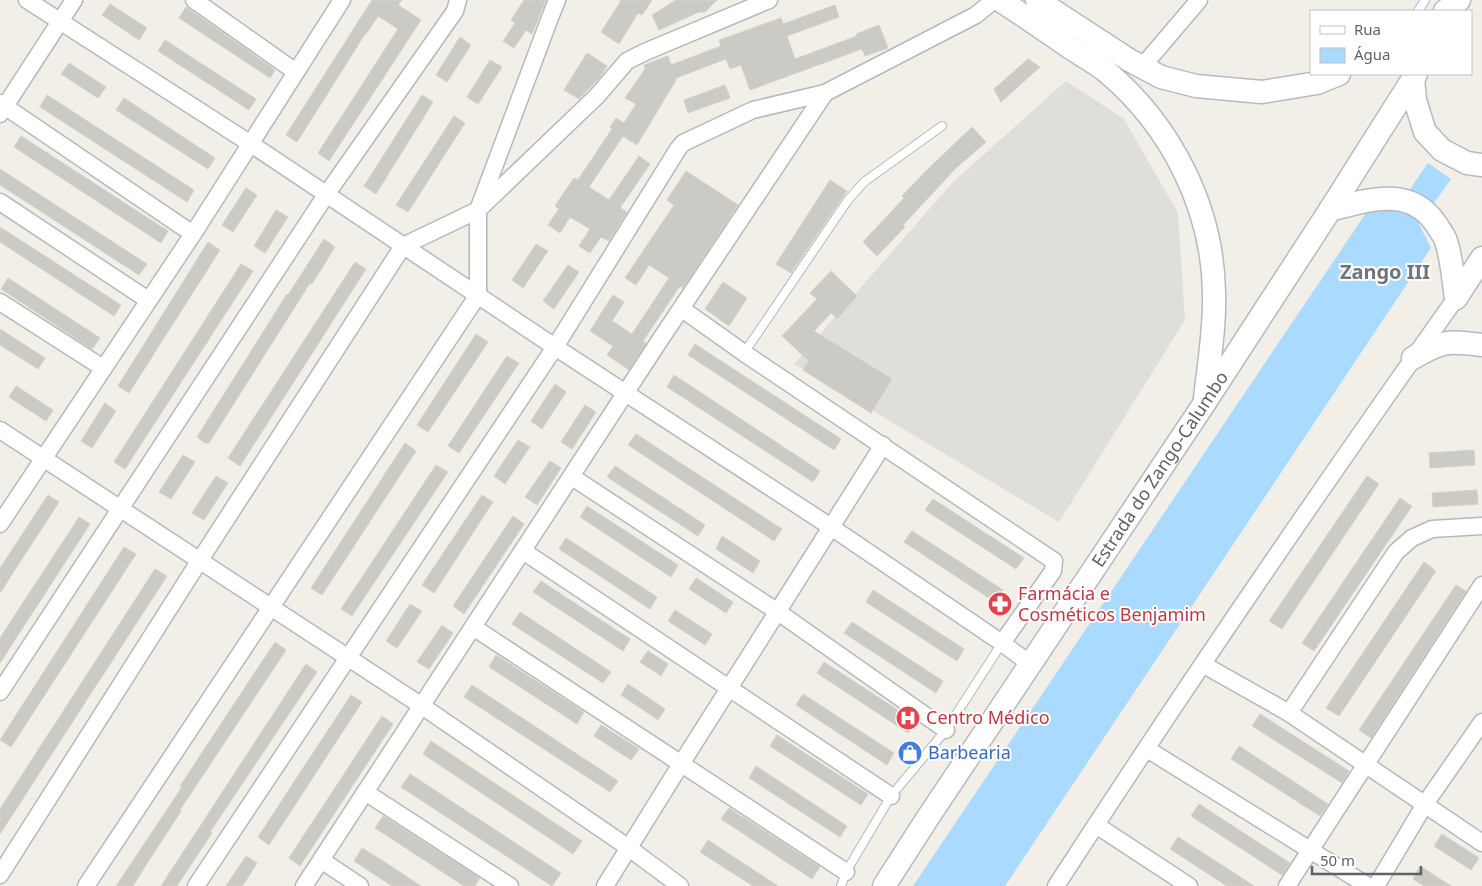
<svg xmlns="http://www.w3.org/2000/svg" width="1482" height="886" font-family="'Noto Sans',sans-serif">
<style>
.industrial{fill:#e0deda}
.water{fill:#aadaff}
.building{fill:#cccac5;stroke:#d6d1c6}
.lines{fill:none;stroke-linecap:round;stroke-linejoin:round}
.lane-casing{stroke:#b5b8bc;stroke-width:10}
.street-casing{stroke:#b5b8bc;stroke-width:19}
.secondary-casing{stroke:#b6babf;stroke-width:25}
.lane{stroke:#fff;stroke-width:8}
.street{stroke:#fff;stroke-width:16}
.secondary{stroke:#fff;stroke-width:22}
.labels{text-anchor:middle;stroke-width:4;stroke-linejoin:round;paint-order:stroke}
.street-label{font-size:18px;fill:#5f6368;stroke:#fff}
.health-label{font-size:18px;fill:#be3a42;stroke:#fff;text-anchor:start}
.shop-label{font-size:18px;fill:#366cbe;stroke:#fff;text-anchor:start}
.quarter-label{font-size:20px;font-weight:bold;fill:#70757a;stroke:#fff}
</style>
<rect width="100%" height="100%" fill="#f1efe8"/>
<path class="industrial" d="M1066,81L1124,119L1178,213L1185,320L1059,522L794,364L952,183Z"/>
<path class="water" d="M1428,163L1451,179L1419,224L1431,248L1005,886H913L1370,207L1397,208Z"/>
<g class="building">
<path d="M372,0H402L398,5L421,20L329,161L318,153L398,29L378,16L366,34H365L297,142L286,135Z"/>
<path d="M524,0H546L532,34L526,30L514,48L503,41L515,23L511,20Z"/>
<path d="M619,0H652L642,15L638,13L619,44L601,32L621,1Z"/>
<path d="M676,0H717L705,12H699L659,30L652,15Z"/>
<path d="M110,4L147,28L139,40L102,15Z"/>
<path d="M835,5L839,17L787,36L795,59L857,36L856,34L879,25L888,48L865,56L862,49L750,90L741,65L730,69L726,59L676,78V80L637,145L623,136L589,187L609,200L639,156L650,164L620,208L627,212L609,241L601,237L590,253L579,246L590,229L570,217L560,233L548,225L559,209L555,206L574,178L578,180L612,129L610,127L616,118L624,123L636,104L625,98L645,69L644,65L668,56L671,65L721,46L719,40L781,18L783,24Z"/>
<path d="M186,7L275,70L270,78L179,18Z"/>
<path d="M460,37L471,45L447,82L436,75Z"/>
<path d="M165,40L256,99L249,110L158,51Z"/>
<path d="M587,53L607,66L600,77L579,99L564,90Z"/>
<path d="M1028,59L1040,67L1001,102L994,89Z"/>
<path d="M490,60L502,67L478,104L467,97Z"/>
<path d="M69,63L106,87L98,98L61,74Z"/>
<path d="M725,85L730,98L688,113L684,100Z"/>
<path d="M47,95L194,190L187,202L40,107Z"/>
<path d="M422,95L433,102L376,194L364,186Z"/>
<path d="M124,98L215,158L208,169L116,110Z"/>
<path d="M454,116L465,123L408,212L396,205Z"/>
<path d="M972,127L986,142L956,168L903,225L905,227L877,256L863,242L904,198L902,196L927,170Z"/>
<path d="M21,136L168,231L161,243L14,147Z"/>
<path d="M0,169L147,264L139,275L0,185Z"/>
<path d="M686,171L738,205L683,288L680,286L643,341L646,343L629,370L607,355L613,346L590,331L613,295L624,302L612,321L632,334L669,278L649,265L636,285L625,278L674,205L667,200Z"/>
<path d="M830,180L847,191L791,273L776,264Z"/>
<path d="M246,188L257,195L233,232L222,225Z"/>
<path d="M276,210L288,217L265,253L254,246Z"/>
<path d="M0,227L121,305L114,316L0,242Z"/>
<path d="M324,239L335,247L312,284L310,283L209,443H205L197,437L287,294L288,295Z"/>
<path d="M208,242L220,250L129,393L118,386Z"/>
<path d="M536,244L548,251L523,288L512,280Z"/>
<path d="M355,262L366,269L240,466L228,458Z"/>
<path d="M241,264L253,271L125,469L114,462Z"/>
<path d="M568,265L579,272L554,309L543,301Z"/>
<path d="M831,271L857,296L837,319L831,313L814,331L892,379L871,413L803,370L809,361L782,336L817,299L810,293Z"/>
<path d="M8,278L100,338L92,349L1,289Z"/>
<path d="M723,282L747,298L729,326L705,309Z"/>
<path d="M0,329L45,358L38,369L0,345Z"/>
<path d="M476,334L488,342L428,432L417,425Z"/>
<path d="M695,344L841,439L834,450L688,355Z"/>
<path d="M507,356L519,363L459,453L448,446Z"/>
<path d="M674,375L820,471L813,482L667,387Z"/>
<path d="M555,384L566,392L542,429L531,421Z"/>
<path d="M16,386L53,410L46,421L9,397Z"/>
<path d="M105,403L116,411L92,448L81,441Z"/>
<path d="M585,405L596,412L572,449L561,442Z"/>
<path d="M636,434L782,529L774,541L628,445Z"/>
<path d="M518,440L530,447L505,484L494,476Z"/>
<path d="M405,443L416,451L322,595L311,588Z"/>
<path d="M1474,450L1475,465L1430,468L1429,453Z"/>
<path d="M183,455L195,462L171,499L159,492Z"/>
<path d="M550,461L561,468L537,505L525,497Z"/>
<path d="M436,465L448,472L352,616L341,609Z"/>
<path d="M615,466L705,525L698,536L607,477Z"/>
<path d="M216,476L228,483L204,520L192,513Z"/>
<path d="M1367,476L1379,484L1282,629L1269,621Z"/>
<path d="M1477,490L1478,504L1433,507L1432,493Z"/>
<path d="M48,495L59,502L0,593V568Z"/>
<path d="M482,495L493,502L434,593L422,585Z"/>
<path d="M1400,498L1412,506L1314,651L1302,643Z"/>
<path d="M933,499L1024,558L1016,569L925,510Z"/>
<path d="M587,506L678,565L671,577L580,517Z"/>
<path d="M513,516L524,524L464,614L453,606Z"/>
<path d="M79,517L90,524L0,663V638Z"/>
<path d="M912,531L1003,590L995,602L904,542Z"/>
<path d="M722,536L760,561L753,573L716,549Z"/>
<path d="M566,538L657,597L650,609L559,549Z"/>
<path d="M124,547L136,554L11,747L0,740Z"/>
<path d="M1424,562L1436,571L1339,716L1326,708Z"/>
<path d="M155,569L167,576L0,834V809Z"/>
<path d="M696,578L733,602L726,613L689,589Z"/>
<path d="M541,581L630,639L623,651L533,592Z"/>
<path d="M1456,585L1466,591L1371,738L1359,730Z"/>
<path d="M873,590L964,649L957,661L866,602Z"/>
<path d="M410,604L422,611L397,648L386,641Z"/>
<path d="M675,610L712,634L705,645L668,621Z"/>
<path d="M520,612L611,672L603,683L512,624Z"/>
<path d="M852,622L943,681L936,693L844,633Z"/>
<path d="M442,625L453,633L429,669L417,662Z"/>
<path d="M275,642L286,650L180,810L181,811L146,865L133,886H116L182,787L180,786Z"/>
<path d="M648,651L668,664L661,676L640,662Z"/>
<path d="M496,655L584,712L577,724L489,667Z"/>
<path d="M824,662L915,721L908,733L817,673Z"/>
<path d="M306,664L317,672L210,832L212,833L177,886H161Z"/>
<path d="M628,684L665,709L658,720L621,695Z"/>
<path d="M472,685L618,781L610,792L464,697Z"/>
<path d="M803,694L894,753L887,765L796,705Z"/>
<path d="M351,695L362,702L269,845L258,837Z"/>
<path d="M1260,714L1349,771L1342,783L1252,726Z"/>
<path d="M382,716L393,724L300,866L289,858Z"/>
<path d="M601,725L639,749L631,760L594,736Z"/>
<path d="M777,735L868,794L861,805L770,746Z"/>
<path d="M431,741L582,841L573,854L423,754Z"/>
<path d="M1239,746L1328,804L1320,816L1231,759Z"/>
<path d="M756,766L847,826L840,837L749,778Z"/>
<path d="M410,774L561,873L552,886L401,787Z"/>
<path d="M1199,804L1290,863L1282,875L1191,816Z"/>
<path d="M729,808L820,867L812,879L721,819Z"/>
<path d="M383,816L480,878L475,886H464L375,828Z"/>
<path d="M1442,834L1479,858L1471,870L1434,846Z"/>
<path d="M1178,837L1225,867L1254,886H1227L1170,849Z"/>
<path d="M708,840L726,852L778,886H753L700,852Z"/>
<path d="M362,848L383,861L421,886H392L354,861Z"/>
<path d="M246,856L257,863L245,882L242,886H226Z"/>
<path d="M1420,866L1451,886H1424L1413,879Z"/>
</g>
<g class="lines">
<defs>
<g id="lane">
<path d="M1418,11L1425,0"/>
<path d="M744,353L848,200L864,182L942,126"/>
<path d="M841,886L846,872L891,796L946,730L1002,643"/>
</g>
<g id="street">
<path d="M27,0L251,144L555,347L831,527L1002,643L1030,664"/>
<path d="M194,0L296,72"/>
<path d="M1142,67L1199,0"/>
<path d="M0,103L193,234"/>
<path d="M0,114L74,0"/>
<path d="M0,202L148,300"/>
<path d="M0,302L103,368"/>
<path d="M682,309L744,353L1054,561L1053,571L1002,643"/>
<path d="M0,430L422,706L629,848L680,886"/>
<path d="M572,477L778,612L946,730"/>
<path d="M0,524L193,234L342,0"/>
<path d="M523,551L891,796"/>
<path d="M473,627L846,872"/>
<path d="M1204,665L1289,713L1482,843"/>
<path d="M0,692L326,195L455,11L458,0"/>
<path d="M1289,713L1396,552L1412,538L1432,529L1482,526"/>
<path d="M1147,749L1368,886"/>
<path d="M365,792L510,886"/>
<path d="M1096,825L1189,886"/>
<path d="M321,860L360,886"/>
<path d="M0,875L200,560L403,246L478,210L548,23L557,0"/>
<path d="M86,886L478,295V210L597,96L627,61L645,52L769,0"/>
<path d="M196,886L555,347L678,149L683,143L753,110L825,93L976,15L994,0"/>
<path d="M304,886L658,343L825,93"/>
<path d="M605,886L681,764L883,445"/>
<path d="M1056,886C1185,687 1319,491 1456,298"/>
<path d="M1287,886L1482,585"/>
<path d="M1376,886L1425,804L1482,722"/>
</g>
<g id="secondary">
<path d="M1000,0C1024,16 1048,32 1072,49C1083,56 1096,63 1107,72C1171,126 1213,208 1214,293C1215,328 1209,363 1205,398"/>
<path d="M1037,0L1129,60L1161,77L1196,86L1262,92L1317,83L1339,74"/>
<path d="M1445,11L1459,0"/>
<path d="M1413,78L1415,100L1425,132L1442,150L1467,163L1482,165"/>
<path d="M1330,210C1368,200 1410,185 1436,224C1439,229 1444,235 1446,241C1452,259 1453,279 1456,298"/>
<path d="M1456,298L1482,258"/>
<path d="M1413,358C1443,340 1448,341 1482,345"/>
<path id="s1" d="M884,886L927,819L1204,404L1330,210L1416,74"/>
</g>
</defs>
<use href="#lane" class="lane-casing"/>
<use href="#street" class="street-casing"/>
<use href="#secondary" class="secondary-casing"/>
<use href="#lane" class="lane"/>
<use href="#street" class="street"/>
<use href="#secondary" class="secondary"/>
</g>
<defs>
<symbol id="pharmacy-disc" viewBox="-11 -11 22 22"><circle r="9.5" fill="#e0444e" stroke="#fff"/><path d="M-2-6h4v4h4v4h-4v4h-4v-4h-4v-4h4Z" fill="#fff"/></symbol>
<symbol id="hospital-disc" viewBox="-11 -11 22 22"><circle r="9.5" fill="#e0444e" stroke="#fff"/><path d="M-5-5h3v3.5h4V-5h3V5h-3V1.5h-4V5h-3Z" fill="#fff"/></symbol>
<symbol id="shop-disc" viewBox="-11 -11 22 22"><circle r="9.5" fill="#3f7fe0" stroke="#fff"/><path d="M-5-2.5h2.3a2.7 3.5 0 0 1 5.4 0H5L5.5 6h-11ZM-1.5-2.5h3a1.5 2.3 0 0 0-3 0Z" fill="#fff"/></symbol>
</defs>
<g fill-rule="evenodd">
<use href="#pharmacy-disc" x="986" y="590" width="28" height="28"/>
<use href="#hospital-disc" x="894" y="704" width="28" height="28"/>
<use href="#shop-disc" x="896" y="739" width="28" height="28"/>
</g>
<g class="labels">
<g class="street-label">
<text dy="6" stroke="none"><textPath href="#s1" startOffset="500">Estrada do Zango-Calumbo</textPath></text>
</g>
<g class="health-label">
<text x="1018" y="600">Farmácia e<tspan x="1018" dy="21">Cosméticos Benjamim</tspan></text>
<text x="926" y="724">Centro Médico</text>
</g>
<g class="shop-label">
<text x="928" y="759">Barbearia</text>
</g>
<g class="quarter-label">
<text x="1385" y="279">Zango III</text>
</g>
</g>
<rect x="1310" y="10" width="162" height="65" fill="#ffffff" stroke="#bfc1c3"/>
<rect x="1320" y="26" width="25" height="8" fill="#ffffff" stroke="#bfc1c3"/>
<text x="1354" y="35" font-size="15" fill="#5f6368">Rua</text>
<rect x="1320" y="48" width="25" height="15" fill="#aadaff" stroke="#bfc1c3"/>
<text x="1354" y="60" font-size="15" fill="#5f6368">Água</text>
<path d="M1312 866v8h109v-8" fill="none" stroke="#5f6368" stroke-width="2.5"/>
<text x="1320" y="866" font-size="15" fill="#5f6368" stroke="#ffffff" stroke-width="4" paint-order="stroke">50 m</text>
</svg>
